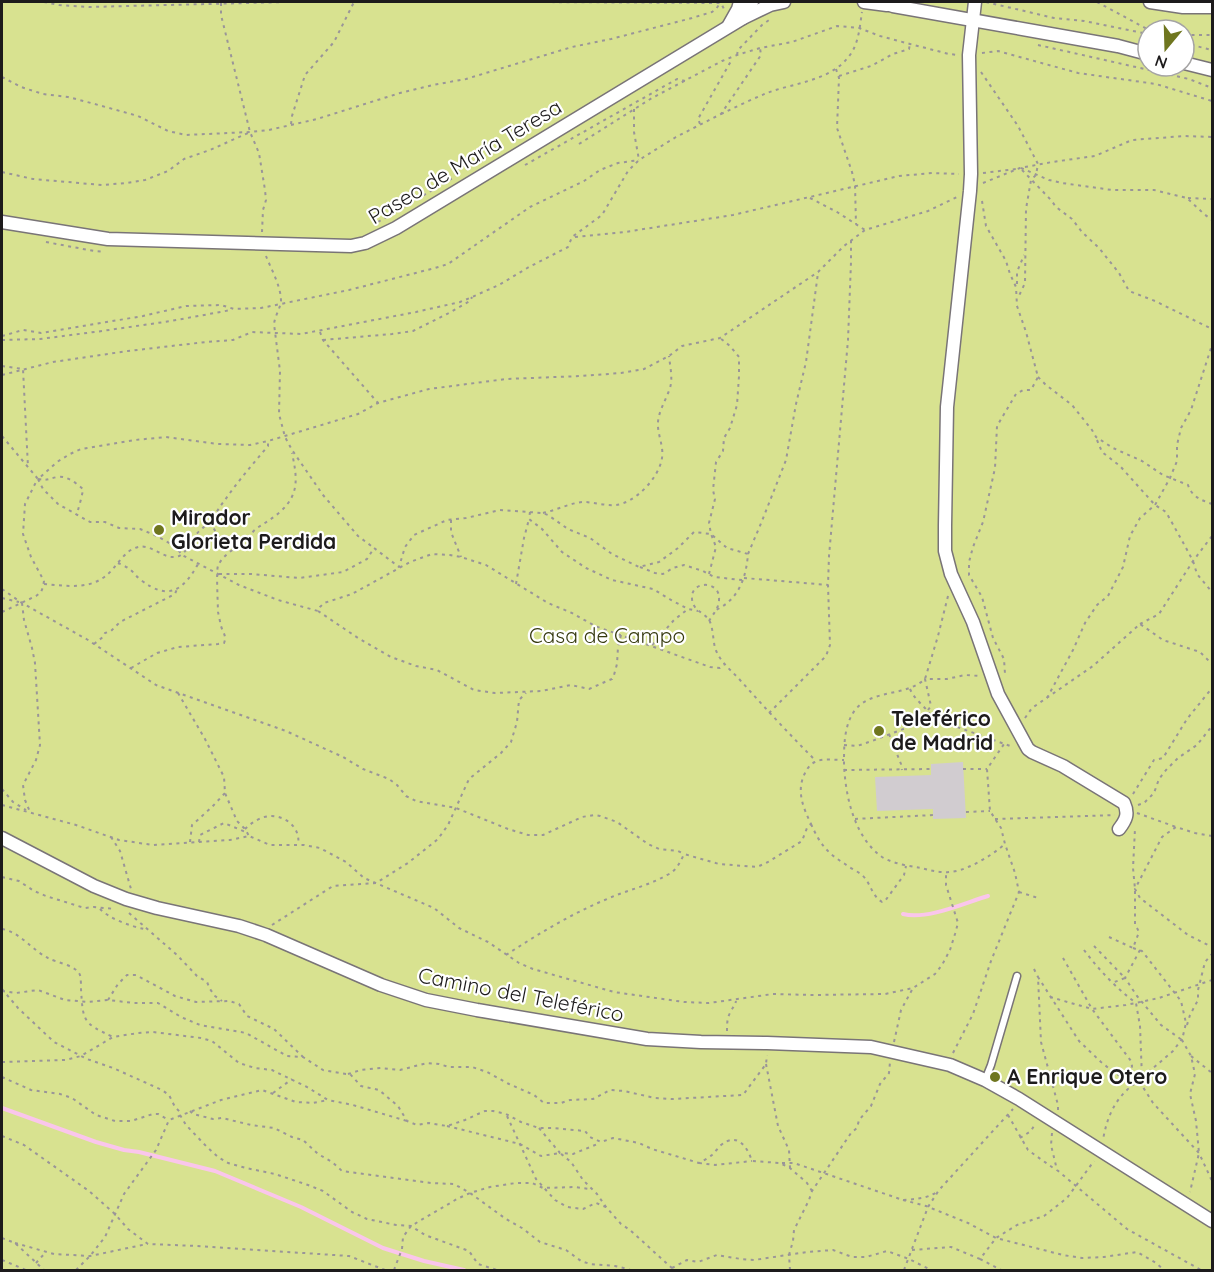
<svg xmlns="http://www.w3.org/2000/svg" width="1214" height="1272" font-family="Quicksand,sans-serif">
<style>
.green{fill:#d8e290;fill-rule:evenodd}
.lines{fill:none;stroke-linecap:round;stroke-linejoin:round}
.stream{stroke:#fac6eb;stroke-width:4}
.building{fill:#d1ccd0}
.lane-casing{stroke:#797477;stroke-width:9}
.street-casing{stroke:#797477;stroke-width:15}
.path{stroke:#9a9598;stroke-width:2;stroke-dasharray:3 4.5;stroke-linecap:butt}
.lane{stroke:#fff;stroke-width:6}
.street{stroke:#fff;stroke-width:12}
.poi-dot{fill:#6f761f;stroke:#fff;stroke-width:2}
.labels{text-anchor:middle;stroke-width:4.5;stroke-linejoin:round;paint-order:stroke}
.street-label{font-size:21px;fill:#1d1b1c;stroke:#fff}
.poi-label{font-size:21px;font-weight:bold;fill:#1d1b1c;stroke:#fff;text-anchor:start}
.park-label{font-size:21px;fill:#363a0f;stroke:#fff}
</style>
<rect width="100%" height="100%" fill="#f9f3f7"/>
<path class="green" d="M2,2H1212V1270H2ZM1148,30H1184V66H1148Z"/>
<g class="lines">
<g class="stream">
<path d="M903,914C928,920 964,903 988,896"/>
<path d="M2,1108L96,1142L124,1150L139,1152L215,1171L301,1207L383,1248L424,1261L464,1270"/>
</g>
</g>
<path class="building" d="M963,762L966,818L933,819V809L877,811L875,777L931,775V764Z"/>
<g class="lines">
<defs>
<path id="lane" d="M985,1080L991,1065L1017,976"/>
<g id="street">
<path d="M864,2L887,5"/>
<path d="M881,2L893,6L1118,46L1148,54"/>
<path d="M975,2L969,55L971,174L970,191L947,407L945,526V551L951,574L973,622L998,694L1028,749L1032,752L1063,766L1124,803C1129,814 1126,820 1119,829"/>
<path d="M1150,2L1183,7H1212"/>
<path d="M743,18L752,2"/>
<path d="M729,25L738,9L740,2"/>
<path d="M1184,63L1212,70"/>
<path d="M2,222L108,239L351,246L365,243L396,228L743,18L770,5L784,2"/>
<path d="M2,838L94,886L126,899L157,908L239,926L266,935L381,985L426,1000L477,1010L647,1039L701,1042L767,1043L871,1047L950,1065L985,1080L1019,1099L1212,1221"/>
</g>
</defs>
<use href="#lane" class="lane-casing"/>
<use href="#street" class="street-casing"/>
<g class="path">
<path d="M44,2L59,5L89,7L287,2"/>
<path d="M529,2L721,3L724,9"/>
<path d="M986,2L1054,18L1084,21L1148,34"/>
<path d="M1097,2L1149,30"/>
<path d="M221,3V15L250,132L259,153L265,190L266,200L263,210L262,232"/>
<path d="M1184,35H1212"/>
<path d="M1184,43L1212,50"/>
<path d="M1038,45L1189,79L1212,88"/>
<path d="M982,53L998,51L1078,73L1156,84L1212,101"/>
<path d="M737,55L738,50L762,25L769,20"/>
<path d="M836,69L839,78L837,128L852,172L855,185L856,224"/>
<path d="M981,72L1018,126L1038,164L1036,175L1031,180L1026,209L1025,283L1018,298"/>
<path d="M839,76L871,66L893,54L909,49L910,44"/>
<path d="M2,77L21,87L43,94L68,97L91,103L138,116L168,131L186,135L250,132L269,130L317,119L400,93L433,85L466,79L572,47L611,39L692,18L712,12L716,9L721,2"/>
<path d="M634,109V132L639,160"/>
<path d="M721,114C736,107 752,99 767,93C796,82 834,81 852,52C859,40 860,25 862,12"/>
<path d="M291,124L292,116L305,75L334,42L354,2"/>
<path d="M700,124L698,119L731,61V58"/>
<path d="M579,144L652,98L722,61L737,55L760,48L792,42L837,26L859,28L880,36L910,44L949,54L958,55"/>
<path d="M525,165L677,79L685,81"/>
<path d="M1021,168L1049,180L1062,183L1112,190H1154L1187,198L1204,214L1212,220"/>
<path d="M1022,170L1051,200L1056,207L1072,219L1082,232L1099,248L1119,273L1129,291L1155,301L1212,329"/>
<path d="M2,172L33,179L102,185L127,183L145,180L168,171L184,159L210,150L248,133"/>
<path d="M983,173L1016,169"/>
<path d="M983,183L1020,168L1052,162L1095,156L1132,140L1185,136L1212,137"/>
<path d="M810,198L837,212L865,230"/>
<path d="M1188,198L1212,199"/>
<path d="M982,201L986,226L1006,261L1010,274L1016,287L1017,306L1026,332L1038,377L1031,390H1023L1016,394L997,426L995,468L983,522L973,547L969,562V575L982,597L993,638L1004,659L1005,674"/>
<path d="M378,222L453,178"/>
<path d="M575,237L625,232L733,215L899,176L932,173L959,174"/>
<path d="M46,242L94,251L105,252"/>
<path d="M266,256C271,269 281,286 281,301C280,309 275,316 274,324L280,371L279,414L285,437L292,450L323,495L358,536L374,548"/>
<path d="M1017,284V272L1024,255"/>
<path d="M320,332L323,340L378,403"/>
<path d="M2,336L23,330L41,333L143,316L186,306L221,305L234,309L261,308L349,290L435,268L448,264L530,207L584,181L600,170L618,163L639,160"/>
<path d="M2,340L40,339L102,331L171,321L231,310"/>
<path d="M323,340L392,334L413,331L447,314L470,301L472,297"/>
<path d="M2,366L23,369L28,467"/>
<path d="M2,375L53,362L128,351L206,342L233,340L252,332L301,334L416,312L460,302L472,297L499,285L529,267L568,247L572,237L602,215L628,171L639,160L676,137L721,114L761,55L760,48"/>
<path d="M1038,377L1046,385L1072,405L1092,430L1096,437L1113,448L1142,461L1163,475L1188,485C1192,497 1201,500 1212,504"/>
<path d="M2,436L38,479L57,462L70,454L81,449L135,440L166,437L218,444L250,445L268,441L315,427L358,414L378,403L429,389L506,379L581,376L621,373L644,369L669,356L682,346L720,338L818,272L844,246L865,230L928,211L957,197"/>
<path d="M1097,440L1102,452L1120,466L1155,505L1166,512L1185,546L1193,561L1197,574L1212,592"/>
<path d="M38,479L43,489L58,504L90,522H105L119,528L140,529L157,536L176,547L182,555L239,585L278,600L318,611L320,607L324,603L352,594L410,562L432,554L450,555L461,557L486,565L548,603L572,613L595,626L710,667L720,668L724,665"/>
<path d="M38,479C47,481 48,479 57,477C66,475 76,483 83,489C83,492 78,512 76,515"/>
<path d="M530,512L529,519L542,529L562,552L586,568L612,580L653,589L671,600L688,609L698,611"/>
<path d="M543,513C557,510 570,503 583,502C594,502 605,506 616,505C635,503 659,478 662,458C664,446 657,434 658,422C659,410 666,400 670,388C673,378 670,366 669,356"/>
<path d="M451,520V532L461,557"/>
<path d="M210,522L228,553"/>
<path d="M748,554L762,521L786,460L796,404L806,362L818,273"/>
<path d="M118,563C120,564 124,565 126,567C133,570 135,576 141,580C168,601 183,591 198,564"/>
<path d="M640,567L655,573L663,574L673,568L684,565L703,571L714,577L742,580"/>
<path d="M219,574H251L299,578L343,572L367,559L374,548L399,567L405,547L414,535L447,520L466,518L500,510L542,513L548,515L568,529L590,538L612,554L639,567L659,562L678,548L694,532L711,534L727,548L748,554C746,578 739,599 716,610"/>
<path d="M709,574L716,547L711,534L709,523L715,499L713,490L716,462L723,451L724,438L730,428L737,405L739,376V357L730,346L720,338"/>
<path d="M744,578L828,585"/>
<path d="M44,584C69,586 93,591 112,570C119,562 126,551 135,548C151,541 164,562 179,556C186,553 191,542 196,535C199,530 205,527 209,522C215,516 219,507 225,500C238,481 253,464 268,446V441"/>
<path d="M516,584L524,538L529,519"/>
<path d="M2,589L22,603L88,640L156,685L286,731L343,757L363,769L389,779L397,785L406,796L416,801L456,808L508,829L528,835H543L582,817L594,815L600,816L617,822L648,844L659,849L678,851L684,854"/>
<path d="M948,596L938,636L925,679C905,697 872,689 855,710C844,725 844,745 844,763C845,795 854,837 882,857C894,864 909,866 921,868C929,870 936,872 944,872C963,874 991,856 1005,844"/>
<path d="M2,598L19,602"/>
<path d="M22,603L24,620L32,648L35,663L40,745L36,760L23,785L25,800L30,812"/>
<path d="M318,611L358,638L391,657L416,666L437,670L474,690L495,693L541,691L571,685L589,689L607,681L612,679L614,675L617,664L618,647L621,635"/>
<path d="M2,612L36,596L41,592L43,587L44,581L31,557L23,534L25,504L37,480"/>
<path d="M709,621C713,614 719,608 719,600C721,580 690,580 692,599C693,611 704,612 709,620C713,626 713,640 715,648C720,662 730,669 740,680C765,708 790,735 816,761"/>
<path d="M1140,624L1159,614L1193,561L1212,536"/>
<path d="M94,644L103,637L105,633L111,631L120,622L175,594L177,589"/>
<path d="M652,645L674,620L688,609"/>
<path d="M131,668L157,653L178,647L218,644L224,643C227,636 223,633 221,626C220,622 219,616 218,612C218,606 216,570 218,566C222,556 233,550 240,544C247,539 251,533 257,528C265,523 273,518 280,512C300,494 297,477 292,453"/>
<path d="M910,689C915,701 927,707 932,718"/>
<path d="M178,693L205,739L224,777L225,793L237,821L245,829L249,836"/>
<path d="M1047,698L1073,650L1085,623L1097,605L1108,596L1123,567L1130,536L1140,518L1155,505L1170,478L1177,461V445L1181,428L1191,410L1212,345"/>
<path d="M928,710L931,706L925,679H947L965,675L980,676"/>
<path d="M769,713L826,656L830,645L828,585L829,556L848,340L851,262V241"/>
<path d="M1025,718L1032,708L1093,666L1140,624L1163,640L1200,652L1212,664"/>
<path d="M889,734L901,764L902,770"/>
<path d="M844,745L857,746L872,741L932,718L1013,747"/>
<path d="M963,769H987"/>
<path d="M844,770L931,769"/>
<path d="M2,789L13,802L26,810"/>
<path d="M1133,794L1154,760L1163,758L1187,719L1212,688"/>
<path d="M2,805L76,825L119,840L153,845L230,840L249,836L270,845H304L320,848L346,862L364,878L434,908L459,928L488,942L519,963L533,969L614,992L684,1002L709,1003L773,994L813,995L885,994L913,988L935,974L942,965L950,950L955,934L958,923L946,885V873"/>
<path d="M1138,805L1144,803L1154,793L1159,779L1166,770L1178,758L1197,745L1212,726"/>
<path d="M966,812L990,811"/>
<path d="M1137,813L1176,827"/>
<path d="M855,819L933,815"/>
<path d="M995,819L1115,815"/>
<path d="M811,824C820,844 827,853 845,864C850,868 857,871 862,875C871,883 871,895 882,902L885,901L904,875L906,866"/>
<path d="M245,829C252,822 262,816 271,816C287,816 301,829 298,845"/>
<path d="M1212,836L1195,833L1176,827L1162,837L1135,889L1140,898L1188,935L1212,947"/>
<path d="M111,837L120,851L131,889"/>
<path d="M190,842L192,825L212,807L225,793"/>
<path d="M199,842L200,835L224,823L248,833"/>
<path d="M2,877L19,881L34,891L46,896L78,906L85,908L94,907L115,909"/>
<path d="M1019,892L1038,898"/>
<path d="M100,909C110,919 130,926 144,929"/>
<path d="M129,913L177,955L197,976L207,982L210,989L215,996L222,1001"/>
<path d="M272,925L333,886L376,883L408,863L438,839L448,825L469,779L501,753L511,742L517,722L519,700L526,693"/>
<path d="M2,929C20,932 32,950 48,958C57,963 76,965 80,975C81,979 81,985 81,989C83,1022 83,1023 113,1037"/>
<path d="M1109,937L1133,948L1139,932L1135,924V889L1133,868L1135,829"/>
<path d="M1094,946L1125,978L1112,983"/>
<path d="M1133,948L1142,951L1181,1001L1186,1023L1182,1040L1191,1056L1195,1074L1190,1094L1196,1121L1199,1153L1190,1192"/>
<path d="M1084,950C1099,970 1116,988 1136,1003L1140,1026L1142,1078"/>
<path d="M1140,950L1125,978L1137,996L1161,1025L1182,1040"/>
<path d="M506,955C538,934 571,914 607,899C627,890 648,886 667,875C676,871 680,863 684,854L719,864L757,867L768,862L802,841L807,828L811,824C803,807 796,791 805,773C807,769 810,764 815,762C822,758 835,760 844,760"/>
<path d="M1063,958L1092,1009L1126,1005L1159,998L1212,980"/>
<path d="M1034,969L1038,977"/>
<path d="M2,989L18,1008L54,1042L87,1059L113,1068L162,1090L169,1095L175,1107L182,1114"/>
<path d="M2,991L16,993L38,990L65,1000L88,1002L108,1000L134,1003H158L181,1017L200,1025L246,1033L287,1056L303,1057L323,1070L346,1074H350L361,1086L379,1090L398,1106L407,1121L417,1125L429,1123L447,1126L465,1120L478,1114L485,1111H493L506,1114L521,1122L539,1128H552L585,1131L590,1137L601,1142L613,1138L639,1143L652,1149L699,1163C703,1161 708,1158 712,1155C715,1152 718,1148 721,1145C737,1132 747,1146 752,1161L780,1163L790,1168L807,1183L812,1191"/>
<path d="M1050,997L1092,1009L1131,1061L1132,1066L1131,1075L1137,1082C1116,1096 1107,1116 1103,1140"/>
<path d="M108,1000L118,984L127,975H136L175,996L196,1002L229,1001L239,1004L247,1016L274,1029L303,1057"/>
<path d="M1187,1025L1190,1015L1198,1000V990L1205,962L1212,954"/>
<path d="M727,1031C727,1025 727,1018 730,1013C732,1008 735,1006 736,1001"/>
<path d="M894,1042L901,1010L913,988"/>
<path d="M953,1053L973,1014L991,961L1019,892L1015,873L1005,844L1001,828L990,811L987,769L1004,744"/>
<path d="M1191,1056L1212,1073"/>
<path d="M2,1062L65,1060L81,1056L113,1037L138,1033L153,1032L201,1038L212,1041L239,1063L255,1068L272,1070L307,1087L328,1100L353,1105L407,1121"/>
<path d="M766,1064L778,1126L789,1150L790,1168"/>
<path d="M348,1074L361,1070L381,1068L400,1070L427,1063L439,1064L449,1067H472L487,1072L509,1084L534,1095L544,1103H561L570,1100L593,1099L610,1090L624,1091L655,1098L672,1099L743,1095L766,1064L767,1055"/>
<path d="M2,1077L31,1090L60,1094L72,1098L96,1115L115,1121H131L153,1114H158L169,1120"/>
<path d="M1137,1082L1173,1051L1182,1039"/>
<path d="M273,1093L292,1079"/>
<path d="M1058,1110V1105L1041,1042L1038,977L1079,1041L1101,1062L1116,1074L1141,1084L1153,1103L1199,1153L1212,1181"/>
<path d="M190,1111L193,1114L213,1119L222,1118L251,1125L274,1128L292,1137L303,1140L318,1154L332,1162L342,1171L431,1183L454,1184L470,1193L506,1219L522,1228L540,1242L566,1250L581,1261L590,1264L615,1266L628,1269L630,1270"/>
<path d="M180,1115L186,1125L207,1147L218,1157L228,1163L246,1168L275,1174L308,1185L323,1191L352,1212L367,1219L396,1225L411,1226L425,1235L469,1251L478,1264L497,1270"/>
<path d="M1008,1115L1028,1150L1056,1170"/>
<path d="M507,1116L536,1179L555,1200L567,1207L583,1209L596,1203L606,1207"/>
<path d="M447,1126L520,1144L541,1156L560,1153L571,1162L583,1180L597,1194L606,1207L621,1224L630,1230L674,1270"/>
<path d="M539,1128L560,1153L573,1154L600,1143"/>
<path d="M1052,1133L1051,1145L1057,1170L1127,1229L1201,1270"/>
<path d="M2,1136L24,1145L89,1191L115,1214L128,1229L148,1244L197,1246L349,1256L385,1270"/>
<path d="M1020,1138L1031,1131L1035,1124"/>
<path d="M699,1163L715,1165L752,1161"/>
<path d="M782,1163H794L903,1200C915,1199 926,1199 937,1192"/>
<path d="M903,1200L926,1206L968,1223L996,1238L1063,1255L1082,1258L1104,1257L1137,1252L1156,1263L1164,1270"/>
<path d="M2,1238L15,1243L44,1270"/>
<path d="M15,1243L54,1254L90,1256L147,1244"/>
<path d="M912,1250L951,1247L980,1259L996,1238L1017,1225L1044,1216L1067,1198L1094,1161"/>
<path d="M980,1259L1001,1270"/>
<path d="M2,1260L26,1270"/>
<path d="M36,1263L46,1252"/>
<path d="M672,1268L687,1260L698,1262L717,1255L741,1259L754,1260L807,1252L833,1250L852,1257H866L887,1251L909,1259L931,1270"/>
<path d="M76,1270L90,1256L105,1237L124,1194L156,1150L169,1120L221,1100L262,1090L296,1102L313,1103L328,1100"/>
<path d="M394,1270L402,1249L403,1237L411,1226L457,1199L470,1193L490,1187L516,1183H532L543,1188L574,1187L590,1189"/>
<path d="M790,1270L789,1255L793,1241L794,1230L809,1200L812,1191L851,1133L857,1128L859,1120L871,1106L880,1084L889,1073L890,1062"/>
<path d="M904,1270L928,1207L939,1190L1013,1109"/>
</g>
<use href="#lane" class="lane"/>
<use href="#street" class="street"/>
</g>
<g class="poi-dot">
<circle cx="159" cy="530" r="6"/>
<circle cx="879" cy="731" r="6"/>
<circle cx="995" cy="1077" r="6"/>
</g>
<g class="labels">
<g class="street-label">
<text transform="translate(465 162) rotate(-31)" y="7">Paseo de María Teresa</text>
<text transform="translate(521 995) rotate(11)" y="7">Camino del Teleférico</text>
</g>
<g class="poi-label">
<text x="171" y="525">Mirador<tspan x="171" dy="24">Glorieta Perdida</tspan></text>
<text x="891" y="726">Teleférico<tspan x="891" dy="24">de Madrid</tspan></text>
<text x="1007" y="1084">A Enrique Otero</text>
</g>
<g class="park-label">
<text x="607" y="643">Casa de Campo</text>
</g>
</g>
<rect width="1214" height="1272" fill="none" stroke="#1d1b1c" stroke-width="6"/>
<g transform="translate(1166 48) rotate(199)"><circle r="28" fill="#ffffff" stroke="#a5a4a4" stroke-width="1.5"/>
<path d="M0-4.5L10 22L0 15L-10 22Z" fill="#6f761f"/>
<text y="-9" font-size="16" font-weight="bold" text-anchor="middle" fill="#1d1b1c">N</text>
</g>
</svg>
